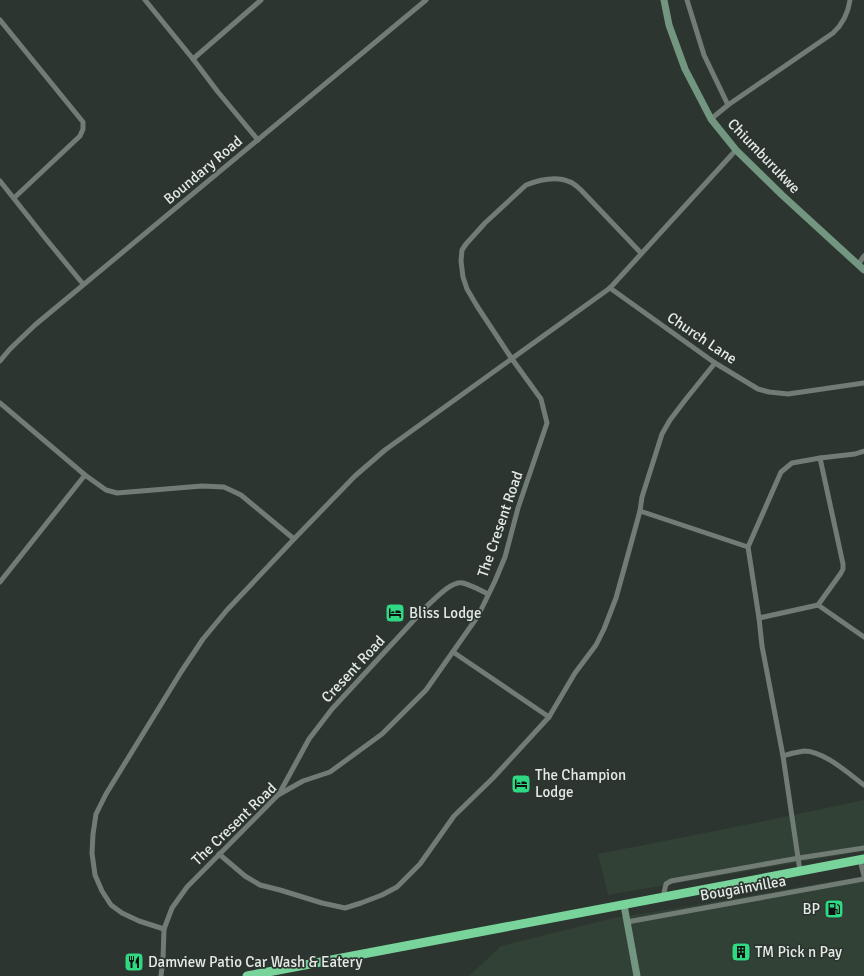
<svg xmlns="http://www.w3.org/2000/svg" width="864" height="976" font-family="Signika,sans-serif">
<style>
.built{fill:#314136}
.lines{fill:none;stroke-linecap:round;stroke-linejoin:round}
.street{stroke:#717c75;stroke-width:5}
.secondary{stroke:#739680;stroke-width:7}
.highway{stroke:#78d49b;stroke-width:9}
.labels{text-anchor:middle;stroke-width:3.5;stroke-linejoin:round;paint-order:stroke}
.street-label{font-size:15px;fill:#e4eae6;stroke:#2c352f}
.poi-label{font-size:15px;fill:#e4eae6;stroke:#2c352f;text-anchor:start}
</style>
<rect width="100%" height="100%" fill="#2c352f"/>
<g class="built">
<path d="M864,800V851L608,895L598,854L740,826Z"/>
<path d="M864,876V976H469L501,946L614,918L673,909Z"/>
</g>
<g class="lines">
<g class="street">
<path d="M145,0L193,59L218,92L258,140"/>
<path d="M687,0L704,55L728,105"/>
<path d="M0,20L83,122V129L80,136L14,198"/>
<path d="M193,59L261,0"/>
<path d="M711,119L728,105L833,33C843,24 848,14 850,0"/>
<path d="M0,181L46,239L83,284"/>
<path d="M858,265L864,256"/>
<path d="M610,288L715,363L758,389L769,392L788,394L864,383"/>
<path d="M0,361L10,349L35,325L426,0"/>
<path d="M0,403L85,475L106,490L117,493L202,486L224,487L241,495L294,539"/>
<path d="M640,511L748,547"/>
<path d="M0,582L85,475"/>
<path d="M818,605L841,573L843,569V564L820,458"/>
<path d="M759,618L818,605L864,637"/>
<path d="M453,652L549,717"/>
<path d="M783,756C789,754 797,752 804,751C824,751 849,774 864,785"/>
<path d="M279,794L309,739L332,709L427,606C435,599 452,580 463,583C471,585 480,590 488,594"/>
<path d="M219,854L245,876L260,885L280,890L322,903L345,908L361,903L382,895L397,887L420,864L454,816L493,778L549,717L575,673L596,645L604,629L616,598L640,511L642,497L662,434L670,420L686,399L715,363"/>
<path d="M860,860L864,876"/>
<path d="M800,871L783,756L762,646L759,618L748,547L781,472L792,463L820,458L855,454L864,451"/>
<path d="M663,897L666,884L671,881L799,858L864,848"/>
<path d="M627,922L864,879"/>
<path d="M164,929L139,921L122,913L111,905L102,891L95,875L92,853L93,834L96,814L106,794L181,672L203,639L227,610L294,539L355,476L385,450L610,288L736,150"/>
<path d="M161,976L163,959L164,929L172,908L187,887L278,795L303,781L330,772L382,734L426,690L478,616L495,581L505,557L518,508L547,423L541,399L512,359L477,306L467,289L463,277L461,261L462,250L466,244L485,223L526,185C539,180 557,176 570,182C574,183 577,187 580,189L641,253"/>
</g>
<g class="secondary">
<path d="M664,0L669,25L685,69L711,119L736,150L782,195L864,270"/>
<path d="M624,905L637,976"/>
</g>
<path class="highway" d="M247,976L864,859"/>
</g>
<defs>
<symbol id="hotel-square" viewBox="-11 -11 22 22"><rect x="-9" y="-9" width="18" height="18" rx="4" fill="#2fd883" stroke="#2c352f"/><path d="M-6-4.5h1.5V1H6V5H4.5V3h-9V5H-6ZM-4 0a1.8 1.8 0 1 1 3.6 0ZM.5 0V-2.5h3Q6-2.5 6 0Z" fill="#111"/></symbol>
<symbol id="fuel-square" viewBox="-11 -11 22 22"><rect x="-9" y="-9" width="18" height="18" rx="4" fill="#2fd883" stroke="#2c352f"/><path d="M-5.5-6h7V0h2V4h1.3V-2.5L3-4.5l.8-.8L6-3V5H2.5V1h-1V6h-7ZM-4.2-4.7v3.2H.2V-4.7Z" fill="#111"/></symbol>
<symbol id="building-square" viewBox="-11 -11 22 22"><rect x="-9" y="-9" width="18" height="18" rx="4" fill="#2fd883" stroke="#2c352f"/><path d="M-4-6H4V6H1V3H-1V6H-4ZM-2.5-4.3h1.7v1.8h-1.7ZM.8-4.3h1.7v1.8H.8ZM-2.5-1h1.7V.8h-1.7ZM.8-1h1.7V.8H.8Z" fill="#111"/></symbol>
<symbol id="restaurant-square" viewBox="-11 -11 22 22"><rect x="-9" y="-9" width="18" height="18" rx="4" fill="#2fd883" stroke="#2c352f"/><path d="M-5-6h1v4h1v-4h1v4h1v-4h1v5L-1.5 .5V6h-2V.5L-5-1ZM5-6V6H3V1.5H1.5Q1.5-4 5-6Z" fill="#111"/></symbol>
</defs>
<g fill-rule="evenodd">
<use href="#hotel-square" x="384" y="602" width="22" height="22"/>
<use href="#hotel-square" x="510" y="773" width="22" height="22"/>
<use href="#fuel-square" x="823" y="898" width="22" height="22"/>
<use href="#building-square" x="730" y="941" width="22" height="22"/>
<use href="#restaurant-square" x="123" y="951" width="22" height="22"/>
</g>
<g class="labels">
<g class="street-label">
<text transform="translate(764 156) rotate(46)" y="5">Chiumburukwe</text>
<text transform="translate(203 170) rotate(-40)" y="5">Boundary Road</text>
<text transform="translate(702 338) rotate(34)" y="5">Church Lane</text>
<text transform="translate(500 524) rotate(-71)" y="5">The Cresent Road</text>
<text transform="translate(353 669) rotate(-47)" y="5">Cresent Road</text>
<text transform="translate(234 824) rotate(-44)" y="5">The Cresent Road</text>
<text transform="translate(743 888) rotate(-10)" y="5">Bougainvillea</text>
</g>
<g class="poi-label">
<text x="409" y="618">Bliss Lodge</text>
<text x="535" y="780">The Champion<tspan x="535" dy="17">Lodge</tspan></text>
<text x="820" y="914" text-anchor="end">BP</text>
<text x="755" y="957">TM Pick n Pay</text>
<text x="148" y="967">Damview Patio Car Wash &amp; Eatery</text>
</g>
</g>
</svg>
